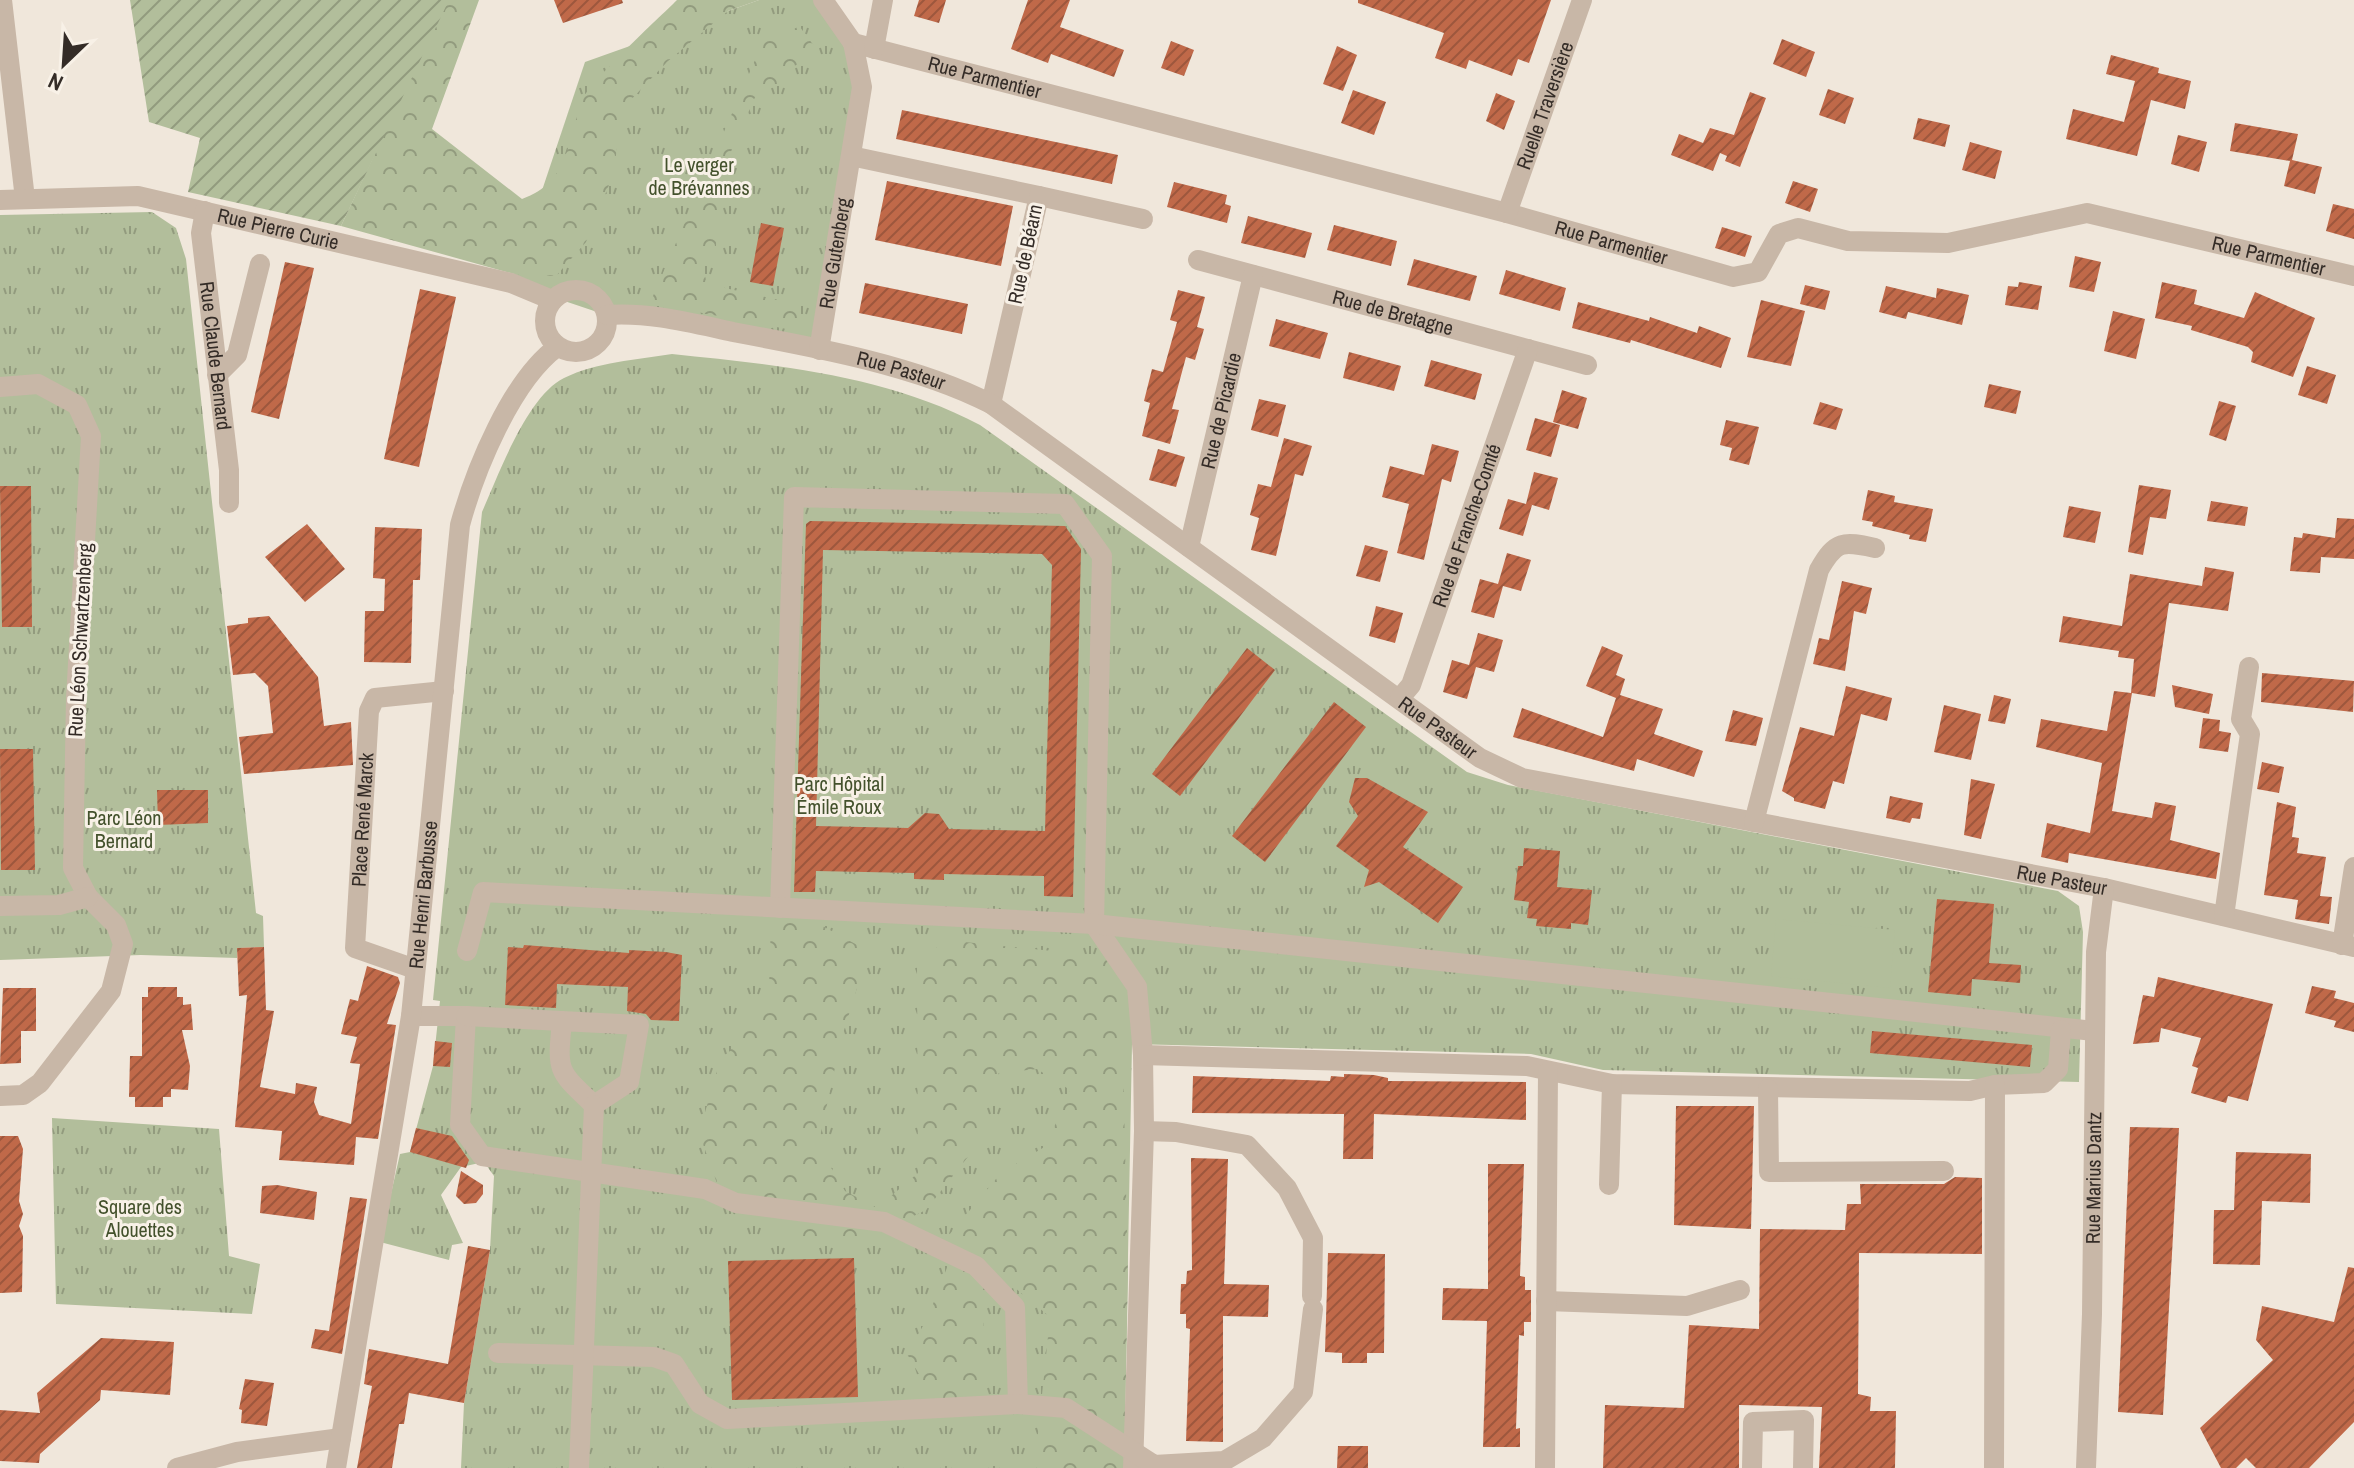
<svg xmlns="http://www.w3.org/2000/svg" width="2354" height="1468" font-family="'Archivo Narrow',sans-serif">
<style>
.grass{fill:url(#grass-tufts)}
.forest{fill:url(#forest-crowns)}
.garden{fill:url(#garden-furrows)}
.pitch{fill:#b2be9b}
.building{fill:url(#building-hatch);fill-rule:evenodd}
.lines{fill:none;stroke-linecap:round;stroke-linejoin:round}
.minor{stroke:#c8b7a7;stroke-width:20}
.labels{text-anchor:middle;stroke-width:6;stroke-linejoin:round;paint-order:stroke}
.street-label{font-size:20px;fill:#342c27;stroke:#f8f1e7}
.park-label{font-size:20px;fill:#43512c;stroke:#f8f1e7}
</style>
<defs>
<pattern id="grass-tufts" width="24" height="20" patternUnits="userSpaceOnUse" patternTransform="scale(2)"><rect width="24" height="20" fill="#b2be9b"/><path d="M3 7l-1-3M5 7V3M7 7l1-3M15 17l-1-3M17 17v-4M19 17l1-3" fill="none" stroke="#929b7e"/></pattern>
<pattern id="forest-crowns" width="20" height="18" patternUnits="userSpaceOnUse" patternTransform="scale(2)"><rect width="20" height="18" fill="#b2be9b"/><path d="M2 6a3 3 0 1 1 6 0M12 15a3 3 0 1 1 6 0" fill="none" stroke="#929b7e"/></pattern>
<pattern id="garden-furrows" width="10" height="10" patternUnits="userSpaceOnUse" patternTransform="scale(2)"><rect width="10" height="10" fill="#b2be9b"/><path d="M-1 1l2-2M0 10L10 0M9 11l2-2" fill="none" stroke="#929b7e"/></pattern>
<pattern id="building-hatch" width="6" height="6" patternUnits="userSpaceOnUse" patternTransform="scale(2)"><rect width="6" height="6" fill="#c06949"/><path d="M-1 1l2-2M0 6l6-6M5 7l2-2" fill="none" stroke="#9d573d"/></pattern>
</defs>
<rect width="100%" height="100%" fill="#f0e7db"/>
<g class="grass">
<path d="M759,0H823L862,87L819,350L606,315L511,283L585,62Z"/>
<path d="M152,212L176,228L186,259L256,913L263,916L264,947L237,948V958L141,955L0,960V215Z"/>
<path d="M672,354C777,365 885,375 980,425L1467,772L1508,785L2058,891L2079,906L2083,932L2079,1082L1603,1070L1531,1054L1132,1044L1124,1468H461L464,1403L490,1250L494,1176L484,1162L461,1167L441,1195L463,1243L452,1245L449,1260L380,1242L400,1154L410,1152L433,1066L440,1001L433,1000L482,512C498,476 527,396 564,378C597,362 636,360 672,354Z"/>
<path d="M52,1118L219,1129L229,1256L260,1264L252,1314L56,1304Z"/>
</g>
<g class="forest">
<path d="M447,0H479L432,129L522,199C571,182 566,141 583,99C590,81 659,18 677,0H759L728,11L668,61L623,108L613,175L586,242L556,276L514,274L341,226Z"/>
<path d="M800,27L814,46L815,58L791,67L784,82L756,95L718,181L716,246L703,268L707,284L801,305L797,331L650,303L765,37Z"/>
<path d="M808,918L859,946L862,972L841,1040L818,1146L845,1191L877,1208L918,1173L917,966L945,940L1102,956L1121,975L1128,1275L1124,1468H1038L1037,1443L1050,1317L1014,1287L985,1310L974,1412L965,1434L945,1417L907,1354L928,1317L948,1265L949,1235L1001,1173L1046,1146L1070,1090L1037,1069L999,1073L975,1098L978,1144L926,1210L866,1239L794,1237L718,1186L699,1133L717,1071L769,989L771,923Z"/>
</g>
<path class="garden" d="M130,0H449L341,226L188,192L200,138L149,122Z"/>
<path class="pitch" d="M1776,919L1895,930L1890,988L1771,976Z"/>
<g class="building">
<path d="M554,0H622L623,3L563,23Z"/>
<path d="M919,0H946L939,23L914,16Z"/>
<path d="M1028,0H1070L1060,27L1124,50L1114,77L1051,54L1048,63L1011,49Z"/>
<path d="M1358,0H1551L1529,63L1518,59L1512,76L1469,60L1466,69L1435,58L1444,33L1358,3Z"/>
<path d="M1782,39L1815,52L1806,77L1773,64Z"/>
<path d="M1171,41L1194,50L1184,76L1161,68Z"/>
<path d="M1337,46L1357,55L1343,91L1323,84Z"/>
<path d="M2111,55L2159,68L2158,73L2191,81L2185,109L2151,100L2137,156L2066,139L2073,109L2124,122L2135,81L2106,74Z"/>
<path d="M1828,89L1854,98L1845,124L1819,115Z"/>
<path d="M1353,90L1386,102L1374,135L1341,123Z"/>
<path d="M1750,92L1766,98L1740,167L1725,161L1727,156L1720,153L1713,171L1671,155L1679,134L1703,143L1710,128L1734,135Z"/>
<path d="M1496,93L1515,101L1504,130L1486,121Z"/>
<path d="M902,110L1118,155L1112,184L896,139Z"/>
<path d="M1918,118L1950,125L1945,147L1913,139Z"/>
<path d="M2235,123L2298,134L2292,160L2322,167L2315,194L2284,186L2290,161L2230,151Z"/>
<path d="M2178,135L2207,142L2199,172L2171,164Z"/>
<path d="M1970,142L2002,151L1995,179L1962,170Z"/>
<path d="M887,181L1013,206L1001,266L875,240Z"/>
<path d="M1793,181L1818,189L1810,212L1785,203Z"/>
<path d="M1174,182L1227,195L1225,204L1231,206L1227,223L1167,207Z"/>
<path d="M2333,204L2354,209V239L2326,231Z"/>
<path d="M1248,216L1312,233L1305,258L1241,243Z"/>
<path d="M761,223L784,228L773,286L750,282Z"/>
<path d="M1334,225L1397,241L1391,266L1327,250Z"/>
<path d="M1722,227L1752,236L1745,257L1715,248Z"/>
<path d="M2075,256L2101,262L2094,292L2069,287Z"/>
<path d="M1414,259L1477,276L1470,301L1407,285Z"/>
<path d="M285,262L314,268L279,419L251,412Z"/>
<path d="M1506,270L1566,288L1560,311L1499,294Z"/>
<path d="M2019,282L2042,286L2038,310L2005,305L2008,286L2018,287Z"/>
<path d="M2162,282L2197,290L2194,304L2244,318L2255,292L2315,318L2293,377L2251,362L2253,352L2248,347L2191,330L2192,326L2155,318Z"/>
<path d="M865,283L968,304L962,334L859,313Z"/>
<path d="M1805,285L1830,291L1825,310L1800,304Z"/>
<path d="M1886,286L1936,298L1937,288L1969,295L1962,325L1908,312L1906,319L1879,312Z"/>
<path d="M420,289L456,297L419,467L384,459Z"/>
<path d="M1178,290L1205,297L1197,327L1204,329L1195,360L1186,357L1172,409L1179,410L1170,444L1142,436L1150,403L1144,401L1152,369L1163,372L1177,322L1170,320Z"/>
<path d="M1761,300L1805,311L1791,366L1747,357Z"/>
<path d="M1578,302L1649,321L1650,317L1697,333L1699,326L1731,338L1721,368L1631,340L1630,343L1572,328Z"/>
<path d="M2113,311L2145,319L2136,359L2104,351Z"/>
<path d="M1276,319L1328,333L1320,359L1269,346Z"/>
<path d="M1349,352L1401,366L1394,391L1343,378Z"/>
<path d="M1431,360L1482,374L1475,400L1424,386Z"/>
<path d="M2307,366L2336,375L2327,404L2298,395Z"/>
<path d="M1989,384L2021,391L2016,414L1984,407Z"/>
<path d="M1562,390L1587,398L1578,429L1553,422Z"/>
<path d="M1259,399L1286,405L1278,437L1251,430Z"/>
<path d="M2219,401L2236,406L2226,441L2209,435Z"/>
<path d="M1820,402L1843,409L1836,430L1813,424Z"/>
<path d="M1535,418L1560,425L1551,457L1526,450Z"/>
<path d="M1726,420L1759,427L1749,465L1729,460L1732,448L1720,445Z"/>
<path d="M1284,438L1312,446L1303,476L1295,474L1276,556L1251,550L1259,518L1250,515L1258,484L1271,487Z"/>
<path d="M1432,444L1459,451L1451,482L1442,479L1424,560L1397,553L1409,504L1382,497L1390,466L1424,475Z"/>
<path d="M1158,449L1185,457L1176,487L1149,480Z"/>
<path d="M1534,472L1558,478L1549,510L1529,504L1532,505L1523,536L1499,529L1508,499L1526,504Z"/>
<path d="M2139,485L2171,490L2166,519L2150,517L2143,555L2128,552Z"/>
<path d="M0,486H31L32,627H2Z"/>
<path d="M1868,490L1895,496L1894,502L1933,509L1926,542L1909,539L1910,535L1872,526L1873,522L1862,520Z"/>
<path d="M2211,501L2248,507L2245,526L2207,521Z"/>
<path d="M2069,506L2101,512L2095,543L2063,537Z"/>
<path d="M2337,518L2354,519V559L2321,557L2320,573L2290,571L2294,537L2302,538L2303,533L2335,538Z"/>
<path d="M810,521L1065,526L1081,549L1073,897L1044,896V876L944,874V880L914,879V873L816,871L815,892H794L806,524ZM823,550L1042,554L1052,565L1045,831L949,829L939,814L925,813L908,828L816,826Z"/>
<path d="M307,524L345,569L305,602L265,557Z"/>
<path d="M375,527L422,529L420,580H413L411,663L364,662L365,611H384L385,579L373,578Z"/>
<path d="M1365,545L1388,551L1380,582L1356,576Z"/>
<path d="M1507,553L1531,560L1521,591L1503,586L1494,618L1471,612L1480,579L1498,584Z"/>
<path d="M2205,567L2234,572L2228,611L2169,603L2155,697L2132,693L2112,811L2152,818L2155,802L2176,806L2170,840L2220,853L2216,879L2069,853L2068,863L2041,857L2047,823L2090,833L2102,763L2036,747L2041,719L2107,731L2114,691L2131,693L2134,659L2118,657L2119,651L2059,642L2063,616L2122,626L2130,574L2202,586Z"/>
<path d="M1842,581L1872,588L1866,614L1854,611L1845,671L1813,664L1819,638L1829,640Z"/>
<path d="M1376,606L1403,613L1395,643L1369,636Z"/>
<path d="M269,616L318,677L324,726L351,722L353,765L244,774L239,737L273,733L268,686L255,673L233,675L227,626L248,623V618Z"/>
<path d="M1478,633L1503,640L1494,672L1476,667L1467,699L1443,692L1452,660L1469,665Z"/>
<path d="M1602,646L1623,655L1616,675L1625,679L1620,695L1663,709L1654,734L1703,751L1694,777L1637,759L1634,771L1513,737L1522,708L1603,737L1616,698L1586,686Z"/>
<path d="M1247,648L1275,670L1180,796L1152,774Z"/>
<path d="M2262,673L2354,681L2353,712L2261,702Z"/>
<path d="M2172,685L2213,694L2209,714L2175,707Z"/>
<path d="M1846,686L1892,698L1887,721L1861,714L1844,784L1833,781L1825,809L1794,801V798L1782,791L1800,727L1834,736Z"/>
<path d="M1994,695L2011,699L2005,724L1988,721Z"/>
<path d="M1334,702L1366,727L1265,862L1232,836Z"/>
<path d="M1944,705L1981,714L1971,760L1934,752Z"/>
<path d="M1733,710L1763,718L1756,746L1725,741Z"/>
<path d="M2203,718L2220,720L2219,731L2231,733L2228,752L2199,748Z"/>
<path d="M0,749H33L35,870H1Z"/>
<path d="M2262,762L2284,767L2279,793L2257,789Z"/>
<path d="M1355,778H1367L1428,812L1403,847L1463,887L1438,923L1379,882L1364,887L1369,870L1336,846L1358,816L1349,802Z"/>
<path d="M1971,779L1995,784L1981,839L1964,835Z"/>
<path d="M157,790H208V823L158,825Z"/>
<path d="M1890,796L1923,803L1920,819L1912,818L1910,823L1886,818Z"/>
<path d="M2277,802L2296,807L2292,837L2299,838L2297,853L2326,857L2320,896L2332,897L2329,924L2295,919L2298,900L2264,895Z"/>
<path d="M1524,848L1560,851L1557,887L1592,890L1588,925L1571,923V929L1536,926L1537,919L1527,918L1529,902L1514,900L1518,866H1523Z"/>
<path d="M1937,899L1994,904L1989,963L2021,965L2020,983L1972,979L1971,996L1928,992Z"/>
<path d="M524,945L629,953V950L666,952L682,955L679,1021L651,1020L646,1014L627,1011L628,987L557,984L556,1008L505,1005L508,947L523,948Z"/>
<path d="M264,947L266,1010L274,1011L260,1087L295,1094L296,1083L317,1087L314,1102L319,1115L351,1124L360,1064L350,1063L357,1037L341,1034L350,999L358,1001L367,966L398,977L400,983L387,1024L396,1025L378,1139L356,1137L354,1165L279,1160L282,1131L235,1127L247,995L239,996L237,948Z"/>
<path d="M2158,977L2273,1004L2248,1101L2228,1096L2226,1103L2191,1093L2198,1068L2192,1066L2201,1038L2161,1028L2159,1042L2133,1044L2143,995L2154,997Z"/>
<path d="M2312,986L2336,991L2334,998L2354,1003V1032L2334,1027L2336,1021L2305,1013Z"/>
<path d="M148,987H177V997H183V1005L191,1004L193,1030H182L190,1066L188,1090L171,1089V1097H163V1107H135V1097H129L130,1056H142V997H148Z"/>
<path d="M3,988H36V1031H21V1063L0,1064Z"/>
<path d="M1872,1031L2032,1045L2030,1067L1870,1053Z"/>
<path d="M435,1041L452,1043L450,1067L433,1066Z"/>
<path d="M1344,1074L1374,1075L1388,1078V1081L1526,1082V1120L1374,1114L1373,1159H1343L1344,1114L1192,1113L1193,1076L1330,1081L1331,1076L1344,1077Z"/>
<path d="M1676,1106H1754L1751,1229L1674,1225Z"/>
<path d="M2130,1127L2179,1128L2163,1415L2118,1412Z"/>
<path d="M416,1128L452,1136L469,1160L466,1168L410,1152Z"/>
<path d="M0,1136H18L23,1149L19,1201L23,1214L19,1226L23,1236L22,1292L0,1293Z"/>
<path d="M2236,1152L2311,1154L2310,1203L2262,1201L2260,1265L2213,1264L2214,1210H2234Z"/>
<path d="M1191,1158L1228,1159L1224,1284L1269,1285L1268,1317L1223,1316V1442L1186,1441L1190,1329L1186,1328V1314H1180L1181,1284H1186L1187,1271L1192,1270Z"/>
<path d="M1488,1164H1524L1520,1276L1525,1277V1290H1531V1322H1524V1336L1519,1335L1516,1429L1520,1428V1447H1483L1487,1321L1442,1320L1443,1288L1488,1289Z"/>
<path d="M461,1171L483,1185V1194L476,1203L464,1204L456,1196Z"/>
<path d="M1955,1177L1982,1178V1254L1859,1253L1858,1394L1871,1397L1870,1411H1896L1895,1468H1819L1822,1407L1739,1405V1468H1603L1605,1405L1684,1408L1689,1325L1759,1329L1760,1229L1845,1230L1847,1204H1861L1860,1184H1944Z"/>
<path d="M277,1185L317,1192L314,1220L260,1213L262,1186Z"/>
<path d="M350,1197L367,1199L342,1354L311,1348L315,1329L329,1331Z"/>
<path d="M468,1246L490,1250L464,1403L409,1393L404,1424H399L392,1468H357L372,1386L364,1384L369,1349L448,1364Z"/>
<path d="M1328,1253L1385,1254L1384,1353H1367V1363H1342V1353L1325,1352Z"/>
<path d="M854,1258L858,1397L732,1400L728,1261Z"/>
<path d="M2348,1267L2354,1268V1422L2309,1468H2256L2246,1458L2236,1468H2221L2200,1428L2273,1360L2256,1340L2262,1306L2334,1322Z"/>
<path d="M101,1338L174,1342L170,1395L101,1390L100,1400L40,1454L39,1463L0,1461V1410L40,1413L37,1393Z"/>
<path d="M245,1379L274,1383L267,1426L241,1423L242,1410L239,1409Z"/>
<path d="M1338,1446H1368V1468H1337Z"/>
</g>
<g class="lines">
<g class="minor">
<path d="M2,0L25,199"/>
<path id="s1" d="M853,43L1507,213L1733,277L1758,272L1779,234L1798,228L1848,241L1948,243L2087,213L2354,276"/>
<path d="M874,49L883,0"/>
<path d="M851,156L1039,196L991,404"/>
<path d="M1039,196L1143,219"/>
<path id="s2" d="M0,200L138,196L511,283L552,300"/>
<path id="s3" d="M205,211L201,233L229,470V503"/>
<path id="s4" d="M1507,213L1582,0"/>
<path id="s5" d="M1198,260L1587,365"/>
<circle cx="576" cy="321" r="31"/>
<path id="s6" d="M607,315C650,312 691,323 733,332C814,347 918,366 991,404L1480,758L1522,778L2104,888L2354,947"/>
<path id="s7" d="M819,350L862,87L853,43L823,0"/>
<path d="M217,375L237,355L260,264"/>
<path d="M0,387L38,384L77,405L91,436L76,698L73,868L88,897L116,925L123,944L111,991L40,1083L23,1095L0,1096"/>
<path id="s8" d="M1189,547L1253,275"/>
<path id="s9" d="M1400,698L1411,685L1528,349"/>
<path d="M1754,822L1819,570C1836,540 1843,541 1875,548"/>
<path d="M0,906L59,905L88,897"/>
<path d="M780,908L794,497L1065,504L1102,556L1094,924L1137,987L1143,1055L1144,1131L1133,1468"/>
<path d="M2224,916L2250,734L2241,719L2249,667"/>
<path d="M2342,945L2354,867"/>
<path d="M467,951L483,892L1094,924L2094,1031"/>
<path id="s10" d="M415,969L355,948L369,711L375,698L444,691"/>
<path d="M411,1016H466L460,1125L482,1156L705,1189L736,1203L884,1222L976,1266L1015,1307L1018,1404"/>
<path d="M466,1016L639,1025L629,1082L594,1105C557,1070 557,1072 562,1021"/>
<path d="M1143,1055L1527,1066L1612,1084L1970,1091L1995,1085L2044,1083L2058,1069L2061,1030"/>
<path d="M1768,1089L1769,1172L1944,1171"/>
<path d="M1144,1131L1176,1132L1247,1145L1287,1188L1313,1238L1312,1296"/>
<path d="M1609,1185L1612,1084"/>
<path d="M1546,1301L1687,1306L1740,1290"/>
<path d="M498,1353L654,1357L674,1364L700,1404L727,1419L1018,1404L1066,1408L1154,1465L1224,1461L1263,1438L1303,1392L1313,1309"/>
<path d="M177,1468L237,1452L341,1438"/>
<path id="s11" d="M336,1468L411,1016L460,525C475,470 511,381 557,347"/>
<path d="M579,1468L594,1105"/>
<path d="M1545,1468L1548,1072"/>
<path d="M1752,1468L1753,1422L1804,1420L1803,1468"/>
<path d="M1994,1468L1995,1085"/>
<path id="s12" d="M2086,1468L2092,1314L2096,952L2104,888"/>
</g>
</g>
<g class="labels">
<g class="street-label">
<text dy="7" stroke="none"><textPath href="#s1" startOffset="136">Rue Parmentier</textPath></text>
<text dy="7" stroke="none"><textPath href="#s4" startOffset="114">Ruelle Traversière</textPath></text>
<text dy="7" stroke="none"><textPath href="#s2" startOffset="282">Rue Pierre Curie</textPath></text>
<text dy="7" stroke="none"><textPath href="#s1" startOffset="784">Rue Parmentier</textPath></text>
<text dy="7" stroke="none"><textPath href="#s7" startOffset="98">Rue Gutenberg</textPath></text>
<text transform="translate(1025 254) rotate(-78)" y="7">Rue de Béarn</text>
<text dy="7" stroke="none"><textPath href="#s1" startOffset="1480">Rue Parmentier</textPath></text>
<text dy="7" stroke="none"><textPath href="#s5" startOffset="202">Rue de Bretagne</textPath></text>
<text dy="7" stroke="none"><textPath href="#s3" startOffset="146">Rue Claude Bernard</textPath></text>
<text dy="7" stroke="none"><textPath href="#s6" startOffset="300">Rue Pasteur</textPath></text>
<text dy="7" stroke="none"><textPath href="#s8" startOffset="140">Rue de Picardie</textPath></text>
<text dy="7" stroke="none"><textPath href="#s9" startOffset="186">Rue de Franche-Comté</textPath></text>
<text transform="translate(80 640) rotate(-87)" y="7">Rue Léon Schwartzenberg</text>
<text dy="7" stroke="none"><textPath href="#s6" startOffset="948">Rue Pasteur</textPath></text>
<text dy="7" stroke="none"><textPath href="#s10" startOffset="192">Place René Marck</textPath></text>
<text dy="7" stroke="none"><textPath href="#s6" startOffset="1596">Rue Pasteur</textPath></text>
<text dy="7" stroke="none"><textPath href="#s11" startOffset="580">Rue Henri Barbusse</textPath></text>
<text dy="7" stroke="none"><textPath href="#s12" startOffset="290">Rue Marius Dantz</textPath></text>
</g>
<g class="park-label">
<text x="699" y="172">Le verger<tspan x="699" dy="23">de Brévannes</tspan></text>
<text x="839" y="791">Parc Hôpital<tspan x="839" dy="23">Émile Roux</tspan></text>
<text x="124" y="825">Parc Léon<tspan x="124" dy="23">Bernard</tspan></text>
<text x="140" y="1214">Square des<tspan x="140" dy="23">Alouettes</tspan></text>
</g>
</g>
<g transform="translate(64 64) rotate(205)" stroke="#f8f1e7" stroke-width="6" paint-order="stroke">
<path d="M0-6L14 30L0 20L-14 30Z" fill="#342c27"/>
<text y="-12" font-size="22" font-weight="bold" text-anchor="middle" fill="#342c27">N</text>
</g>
</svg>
